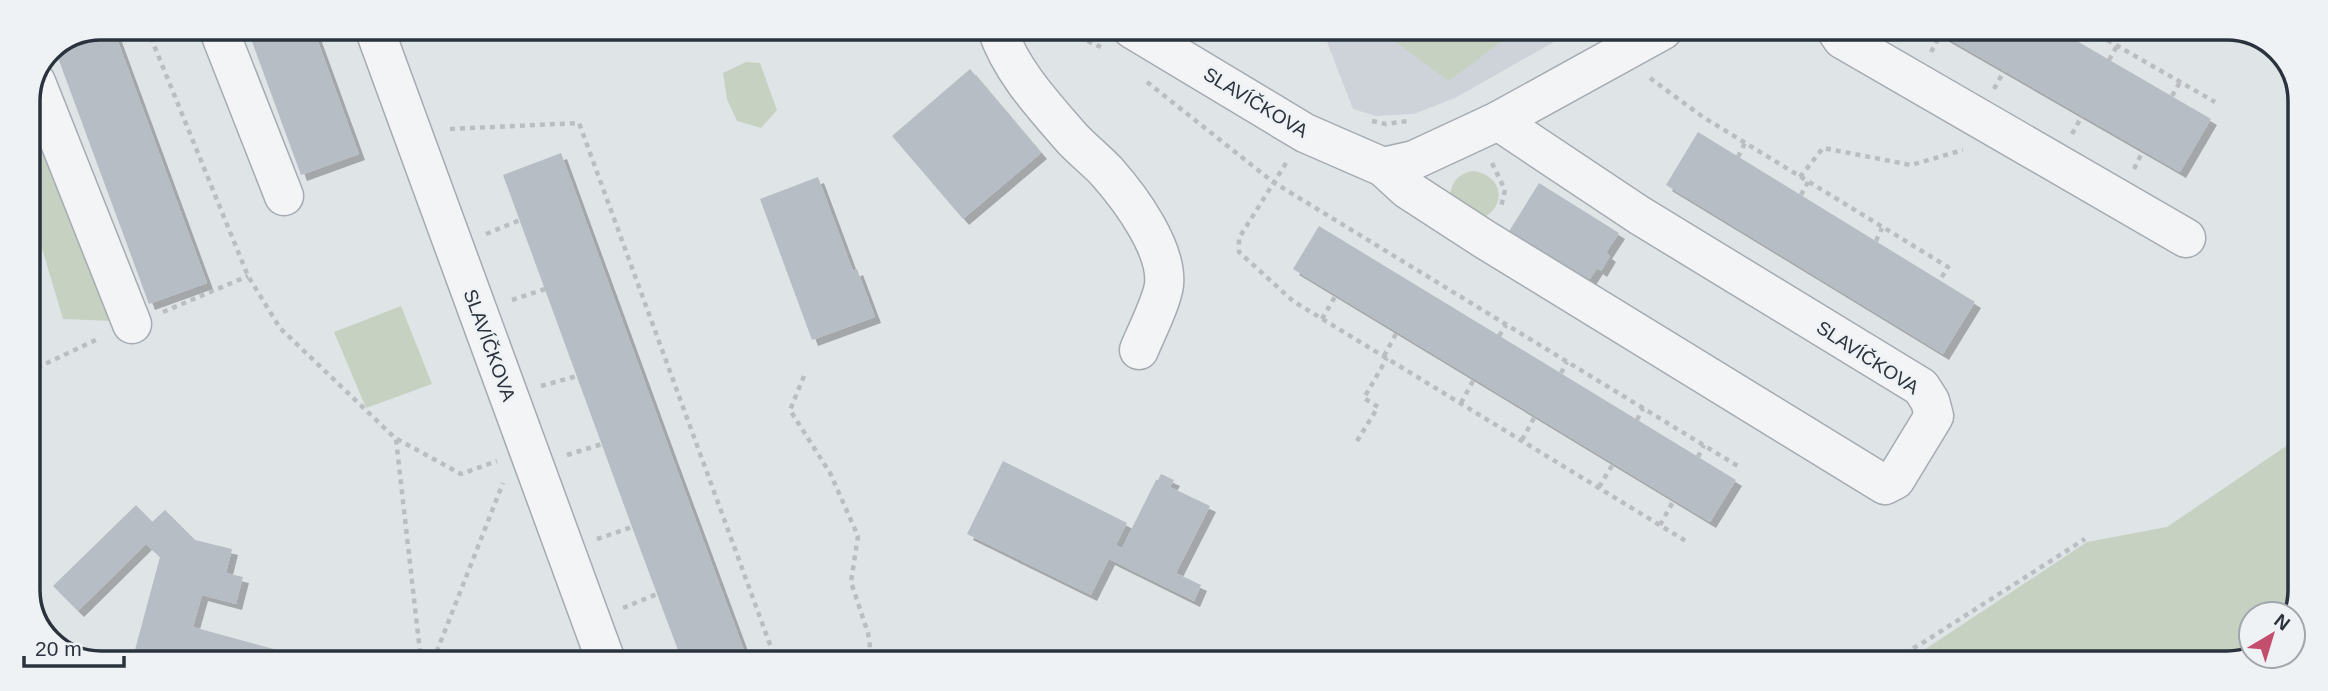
<svg xmlns="http://www.w3.org/2000/svg" width="2328" height="691" font-family="Helvetica,sans-serif">
<style>
.built{fill:#ced3d9}
.green{fill:#c7d1c1}
.building{fill:#b7bdc4;filter:url(#shadow)}
.lines{fill:none;stroke-linecap:round;stroke-linejoin:round}
.minor-casing{stroke:#a5abb1;stroke-width:41}
.path{stroke:#babec2;stroke-width:4.5;stroke-dasharray:5 5;stroke-linecap:butt}
.minor{stroke:#f2f4f6;stroke-width:38}
.labels{text-anchor:middle;stroke-width:5;stroke-linejoin:round;paint-order:stroke}
.street-label{font-size:19px;fill:#2a333d;stroke:#eff2f5}
.rim{fill:none;stroke:#2a333d;stroke-width:3.5}
</style>
<defs>
<filter id="shadow"><feDropShadow dx="6" dy="6" stdDeviation="0" flood-color="#0004"/></filter>
</defs>
<rect width="100%" height="100%" fill="#dfe4e7"/>
<path class="built" d="M1322,29L1575,30L1455,98L1414,114L1376,116L1353,109Z"/>
<g class="green">
<path d="M1391,29L1517,30L1449,81L1393,40Z"/>
<path d="M746,62L760,63L777,110L761,128L737,121L727,99L723,73Z"/>
<path d="M28,104L113,321L63,319L28,201Z"/>
<path d="M1474,171C1503,176 1508,206 1481,219L1450,199C1450,183 1458,173 1474,171Z"/>
<path d="M401,306L432,384L366,408L334,332Z"/>
<path d="M2298,438V608L2293,615L2251,614V655L2227,663H1936L1921,652L2087,542L2167,527Z"/>
</g>
<g class="building">
<path d="M101,28H113L207,283L149,304L54,47Z"/>
<path d="M247,28H313L359,154L301,175Z"/>
<path d="M1933,30H2058L2211,119L2180,172Z"/>
<path d="M970,69L1041,153L963,219L892,136Z"/>
<path d="M1698,132L1975,302L1943,354L1666,185Z"/>
<path d="M561,153L673,459L748,661H682L632,527L503,175Z"/>
<path d="M818,177L853,271L857,269L875,317L812,340L760,199Z"/>
<path d="M1539,183L1619,233L1606,253L1610,256L1601,271L1597,268L1585,287L1505,238Z"/>
<path d="M1319,226L1736,480L1710,522L1293,269Z"/>
<path d="M1003,461L1127,523L1116,545L1122,548L1156,480H1158L1161,474L1174,480L1170,487L1210,506L1176,573L1201,585L1194,601L1109,559L1091,595L967,534Z"/>
<path d="M136,505L152,522L165,510L195,540L232,549L226,573L243,577L236,604L202,595L193,627L302,657L300,661H132L160,557L146,544L78,611L53,586Z"/>
</g>
<g class="lines">
<defs>
<g id="minor">
<path d="M218,28L284,196"/>
<path d="M374,28L606,661"/>
<path d="M997,29C1010,69 1042,104 1069,135C1080,148 1095,159 1107,172C1130,198 1168,249 1164,285C1162,301 1146,333 1139,350"/>
<path d="M1132,29L1305,133L1383,167L1407,189L1484,239L1885,485L1895,480L1934,416L1930,401L1921,387L1639,215L1498,121"/>
<path d="M1836,30L1842,39L2186,238"/>
<path d="M36,82L132,324"/>
<path d="M1383,167L1414,160L1498,121L1663,30"/>
</g>
</defs>
<use href="#minor" class="minor-casing"/>
<g class="path">
<path d="M147,28L248,276L280,328L396,439L421,661"/>
<path d="M1060,29L1101,47"/>
<path d="M2090,30L2215,102"/>
<path d="M1931,52L1941,34"/>
<path d="M2109,60L2117,46"/>
<path d="M1650,78L1703,117L1948,267L1940,280"/>
<path d="M1147,82L1273,182L1741,468"/>
<path d="M1994,89L2004,71"/>
<path d="M2172,96L2180,82"/>
<path d="M1372,121L1386,124L1408,121"/>
<path d="M450,129L579,123L776,661"/>
<path d="M2072,134L2082,116"/>
<path d="M1738,157L1745,143"/>
<path d="M1286,163L1239,238V252L1293,301L1689,543"/>
<path d="M1492,163L1505,190L1501,207"/>
<path d="M2134,169L2143,151"/>
<path d="M1800,177L1823,148L1911,165L1963,150"/>
<path d="M1801,195L1808,182"/>
<path d="M486,234L520,220"/>
<path d="M1876,241L1882,228"/>
<path d="M512,300L545,289"/>
<path d="M163,312L248,276"/>
<path d="M1322,319L1336,295"/>
<path d="M1499,336L1506,325"/>
<path d="M1384,356L1397,332"/>
<path d="M28,372L100,338"/>
<path d="M1561,373L1567,362"/>
<path d="M804,376L790,410L830,473L858,536L851,582L868,633L872,661"/>
<path d="M541,386L577,376"/>
<path d="M1461,403L1474,379"/>
<path d="M1637,420L1643,408"/>
<path d="M397,439L461,474L497,461"/>
<path d="M1522,440L1535,416"/>
<path d="M1357,441L1378,407L1364,398L1387,358"/>
<path d="M567,455L602,444"/>
<path d="M1698,457L1704,445"/>
<path d="M1599,487L1613,464"/>
<path d="M1660,525L1674,500"/>
<path d="M597,539L632,527"/>
<path d="M623,608L657,594"/>
<path d="M433,661L503,483"/>
<path d="M1887,663L1924,642L2085,539"/>
</g>
<use href="#minor" class="minor"/>
</g>
<g class="labels">
<g class="street-label">
<text transform="translate(1256 102) rotate(31)" y="7">SLAVÍČKOVA</text>
<text transform="translate(490 345) rotate(70)" y="7">SLAVÍČKOVA</text>
<text transform="translate(1868 357) rotate(33)" y="7">SLAVÍČKOVA</text>
</g>
</g>
<path d="M0 0H2328V691H0ZM101 40H2227A61 61 0 0 1 2288 101V590A61 61 0 0 1 2227 651H101A61 61 0 0 1 40 590V101A61 61 0 0 1 101 40Z" fill="#eff2f5" fill-rule="evenodd"/>
<path class="rim" d="M101 40H2227A61 61 0 0 1 2288 101V590A61 61 0 0 1 2227 651H101A61 61 0 0 1 40 590V101A61 61 0 0 1 101 40Z"/>
<g transform="translate(2272 635) rotate(38)"><circle r="33" fill="#eff2f5" stroke="#a0a6ab" stroke-width="2"/>
<path d="M0-5L12 26L0 18L-12 26Z" fill="#c34e6e"/>
<text y="-10" font-size="19" font-weight="bold" text-anchor="middle" fill="#2a333d">N</text>
</g>
<path d="M24 656v10h100v-10" fill="none" stroke="#2a333d" stroke-width="3.5"/>
<text x="35" y="656" font-size="21" fill="#2a333d" stroke="#eff2f5" stroke-width="5" paint-order="stroke">20 m</text>
</svg>
